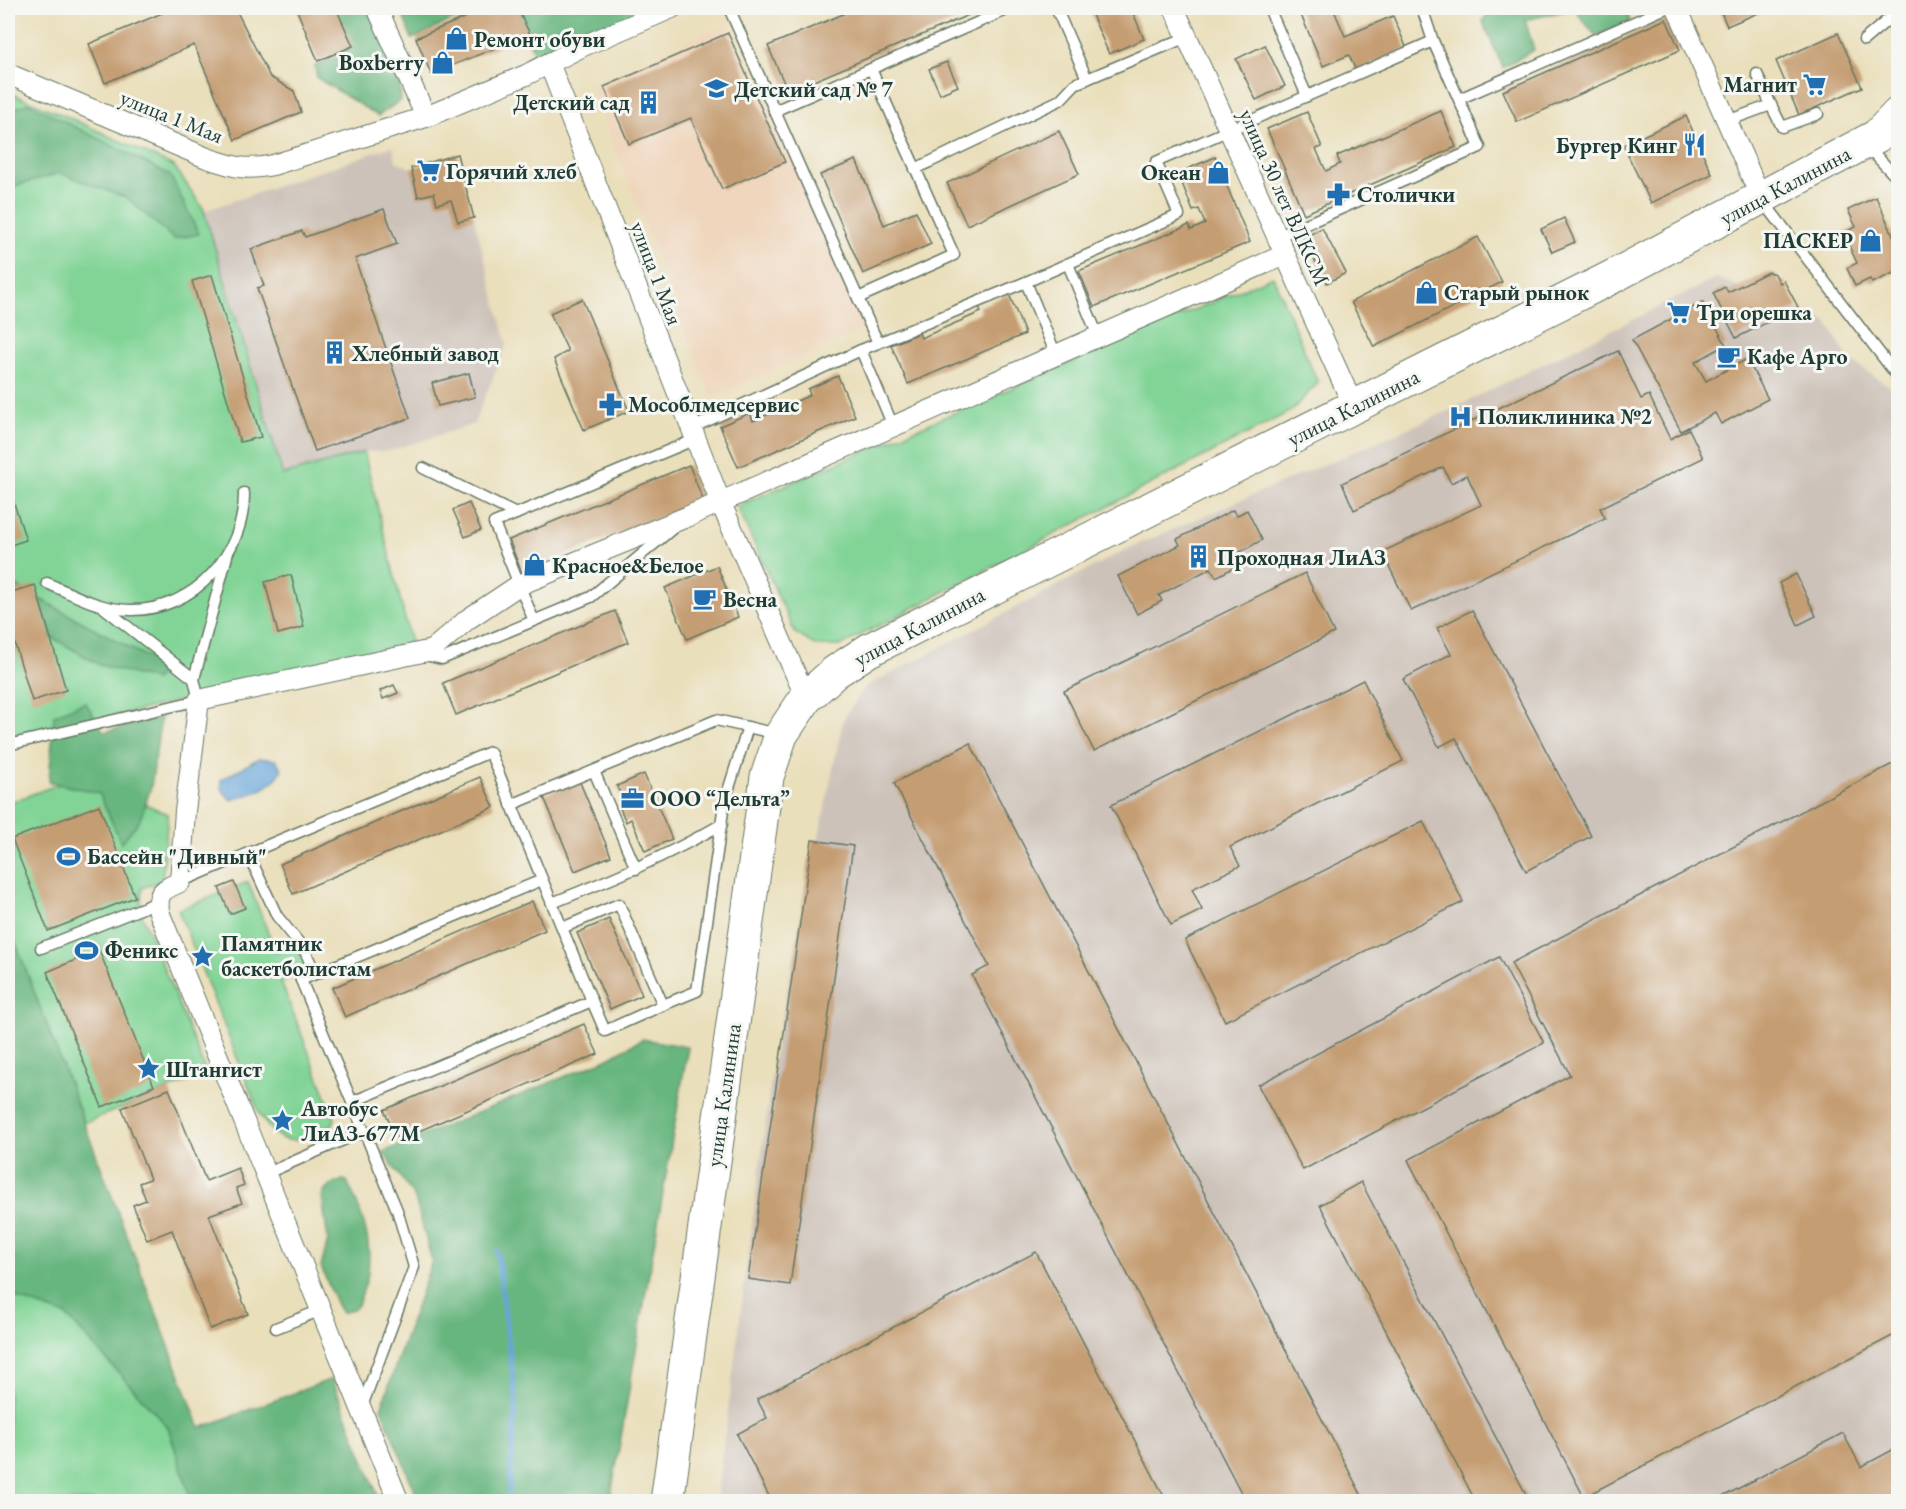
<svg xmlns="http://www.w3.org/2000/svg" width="1906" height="1509" font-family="'EB Garamond',serif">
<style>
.built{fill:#efd6bc}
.industrial{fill:#cdc2b9}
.green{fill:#81d496;stroke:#508865;stroke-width:1.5}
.forest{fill:#68b67f;stroke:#447a5a;stroke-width:1.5}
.water{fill:#67a6d9;stroke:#437286;stroke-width:1.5}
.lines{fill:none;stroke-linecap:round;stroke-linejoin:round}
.stream{stroke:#67a6d9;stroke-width:5}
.building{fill:#c59d72}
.service-casing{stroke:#667663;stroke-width:13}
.minor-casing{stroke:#667663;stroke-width:22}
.trunk-casing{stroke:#667663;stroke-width:35}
.service{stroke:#fff;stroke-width:10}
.minor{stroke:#fff;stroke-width:20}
.trunk{stroke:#fff;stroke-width:33}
.labels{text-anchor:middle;stroke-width:6;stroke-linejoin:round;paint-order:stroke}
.poi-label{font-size:22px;font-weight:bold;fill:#1f3d34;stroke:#f6f6f2;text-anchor:start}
.street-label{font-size:22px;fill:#1f3d34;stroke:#f6f6f2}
</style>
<rect width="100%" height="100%" fill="#f6f6f2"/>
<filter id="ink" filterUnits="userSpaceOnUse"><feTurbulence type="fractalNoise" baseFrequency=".0167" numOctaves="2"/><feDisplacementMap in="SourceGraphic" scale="12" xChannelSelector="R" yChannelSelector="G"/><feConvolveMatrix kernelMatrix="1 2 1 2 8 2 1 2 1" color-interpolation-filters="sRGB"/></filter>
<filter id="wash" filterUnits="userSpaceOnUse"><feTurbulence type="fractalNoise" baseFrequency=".008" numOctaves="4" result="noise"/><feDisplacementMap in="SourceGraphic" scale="24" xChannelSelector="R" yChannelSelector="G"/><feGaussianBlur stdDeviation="1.35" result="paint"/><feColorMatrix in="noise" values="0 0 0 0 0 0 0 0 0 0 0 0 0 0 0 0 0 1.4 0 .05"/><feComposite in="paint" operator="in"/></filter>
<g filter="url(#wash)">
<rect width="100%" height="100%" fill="#eadfbb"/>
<path class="built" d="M728,23L867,328L711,397L591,86Z"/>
<g class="industrial">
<path d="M393,146L396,161L411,168L418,197L434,193L437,204L451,200L458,222L474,218L507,344L474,424L390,451L364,452L283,475L204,211Z"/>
<path d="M1717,278L1826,321L1849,359L1898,392V1501L716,1502L775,1050L843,720L865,687L1127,549L1446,412Z"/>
</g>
<g class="green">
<path d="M8,92L68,117L174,166L203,208L283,475L364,452L411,643L149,708L8,741Z"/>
<path d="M1273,276L1318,383L1291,411L840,646H816L795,633L737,506Z"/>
<path d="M81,776L168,814L162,880L142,888L140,910L207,1074L84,1123L8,923V803Z"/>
<path d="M248,882L276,952L297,944L308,971L281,982L335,1119L332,1126C297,1141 284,1153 260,1115L178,910Z"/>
<path d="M8,1295L66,1315L168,1427L192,1501L8,1502Z"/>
</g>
<g class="forest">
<path d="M337,8H377L399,73L401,100L378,116L317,78L315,66L346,53Z"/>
<path d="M400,8H477L412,39Z"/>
<path d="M514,8H650L537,59Z"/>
<path d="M1490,8H1626L1630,21L1596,36L1574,9L1525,20L1534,50L1503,68L1483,22Z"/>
<path d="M28,103L170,175L199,234L174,239L127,198L60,173L8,188V112Z"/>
<path d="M8,582L14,585L167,668L155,680L100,665L36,628L8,621Z"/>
<path d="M85,702L104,732L161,717L151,787L140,820L121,843L99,793L49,782L54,715Z"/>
<path d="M8,923L200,1428L332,1379L380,1501H192L168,1427L66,1315L8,1295Z"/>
<path d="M642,1039L688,1047L610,1501H419L381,1408L432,1261L415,1198L383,1152L607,1059Z"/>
<path d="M343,1180L347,1181C362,1212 372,1238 368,1273C367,1283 361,1295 358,1305L355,1308L342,1313L337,1305L321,1267L328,1240L322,1197C324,1187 334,1184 343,1180Z"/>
</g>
<path class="water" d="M259,758L276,760L282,769C273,790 252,793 231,800L222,790L221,780Z"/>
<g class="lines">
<path class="stream" d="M497,1251L516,1402L509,1494"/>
</g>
<g id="blocks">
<g class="building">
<path d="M174,8H235L270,77L294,91L301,112L235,140L194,45L105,83L89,44Z"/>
<path d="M296,8H336L353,46L318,61Z"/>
<path d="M488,8H517L530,34L431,74L416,38Z"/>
<path d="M857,8H985L788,92L768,46Z"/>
<path d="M1089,8H1131L1144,39L1109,54Z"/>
<path d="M1298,8H1333L1345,36L1393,16L1407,49L1356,71L1349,55L1323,66Z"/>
<path d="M1719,8H1770L1727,26Z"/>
<path d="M1666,19L1680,50L1517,122L1503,91Z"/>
<path d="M728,33L785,162L722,189L691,118L629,144L604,87Z"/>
<path d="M1838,33L1862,87L1799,115L1776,61Z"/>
<path d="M1265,45L1285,86L1256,100L1236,59Z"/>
<path d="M947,62L958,86L940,94L929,69Z"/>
<path d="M1441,111L1456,147L1304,214L1267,129L1307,112L1322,147L1316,149L1326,171L1340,164L1337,156Z"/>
<path d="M1686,116L1712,174L1651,203L1623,145Z"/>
<path d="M1059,131L1079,174L967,225L947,183Z"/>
<path d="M457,154L474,218L458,222L451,200L437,204L434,193L418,197L411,168Z"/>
<path d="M1215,157L1250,242L1094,307L1079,271L1189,225L1191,230L1205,224L1199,209L1193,211L1178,173Z"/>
<path d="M856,160L884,225L916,211L931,244L863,274L820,175Z"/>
<path d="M1876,197L1898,246V271L1872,283L1870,279L1855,286L1847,268L1857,263L1843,233L1856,227L1848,210Z"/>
<path d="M384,209L397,244L355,259L410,418L315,451L257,288L264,286L251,249L302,231L305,237Z"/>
<path d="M1564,218L1575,242L1552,252L1541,229Z"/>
<path d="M1322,228L1346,273L1327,283L1303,238Z"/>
<path d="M1478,237L1502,282L1374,347L1351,302Z"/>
<path d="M1768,272L1775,274L1780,283L1784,281L1798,307L1736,338L1713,293L1725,287L1728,292Z"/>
<path d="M212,275L261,437L240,442L192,281Z"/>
<path d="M1009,294L1025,334L908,384L891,345L919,333L921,338L981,312L979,307Z"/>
<path d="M582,299L629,411L584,430L554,359L568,351L550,313Z"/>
<path d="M1703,302L1726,345L1695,362L1706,381L1747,359L1768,399L1721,424L1715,413L1681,431L1632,340Z"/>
<path d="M1618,351L1641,399L1649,395L1670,439L1689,429L1703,458L1600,508L1605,518L1411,611L1382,552L1481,505L1467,475L1451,483L1443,467L1354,510L1342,483Z"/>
<path d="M469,373L475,397L438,406L432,383Z"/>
<path d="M838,376L855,416L738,467L720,426L750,413L753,421L810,395L808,389Z"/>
<path d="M689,465L703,500L522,573L509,540Z"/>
<path d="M8,485L26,540L8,546Z"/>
<path d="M469,503L481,530L465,537L453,510Z"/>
<path d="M1233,510L1236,516L1247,510L1262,540L1240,552L1245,562L1216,577L1211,568L1159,595L1162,601L1137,614L1118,576L1180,545L1177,539Z"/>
<path d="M717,566L738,617L687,639L665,588Z"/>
<path d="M1305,573L1334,633L1094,751L1064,691Z"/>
<path d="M1796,574L1816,616L1798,625L1779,583Z"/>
<path d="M291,575L304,627L278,634L265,582Z"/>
<path d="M35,585L66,690L32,701L8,621V593Z"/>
<path d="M1472,610L1591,836L1526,871L1456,738L1439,747L1403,679L1451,654L1437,628Z"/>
<path d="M615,611L628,642L456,715L443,683Z"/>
<path d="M1363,680L1403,761L1230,847L1240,866L1192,889L1202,910L1171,925L1111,805Z"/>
<path d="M394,685L398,693L383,699L380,691Z"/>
<path d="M970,743L1365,1502H1246L972,975L989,966L894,783Z"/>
<path d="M1898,761V1333L1584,1497L1408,1160L1570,1075L1511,963Z"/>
<path d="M644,774L672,839L645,851L631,819L626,822L619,806L624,804L617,786Z"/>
<path d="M480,777L494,807L293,894L280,864Z"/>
<path d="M579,780L611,856L575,871L543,795Z"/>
<path d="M99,805L135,897L48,931L12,839Z"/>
<path d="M1423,821L1463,902L1225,1021L1185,940Z"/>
<path d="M812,840L853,846L790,1285L748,1279Z"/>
<path d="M234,882L245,908L230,914L219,888Z"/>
<path d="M532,901L545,930L345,1017L332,988Z"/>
<path d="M609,919L642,995L610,1009L577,933Z"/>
<path d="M99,950L154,1086L102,1107L47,972Z"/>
<path d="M1499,957L1544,1043L1303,1170L1258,1085Z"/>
<path d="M584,1024L598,1054L398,1140L384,1110Z"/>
<path d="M169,1089L206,1181L238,1168L244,1185L236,1188L242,1203L209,1215L248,1314L210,1329L172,1230L147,1240L133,1205L146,1200L139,1183L150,1179L122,1108Z"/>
<path d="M1361,1182L1530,1502H1476L1320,1205Z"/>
<path d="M1036,1252L1167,1502H772L737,1434L767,1418L757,1399Z"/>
<path d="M1843,1433L1861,1467L1898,1447V1502H1713Z"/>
</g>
</g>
</g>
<g filter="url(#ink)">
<use href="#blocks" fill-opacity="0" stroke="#667663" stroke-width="1.5"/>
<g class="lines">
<defs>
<g id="service">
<path d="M729,8L878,343"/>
<path d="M1056,8L1087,79"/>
<path d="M1269,8L1307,96"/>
<path d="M1422,8L1433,41"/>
<path d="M1864,40L1898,11"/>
<path d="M1459,99L1666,8"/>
<path d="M1771,105L1782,127L1818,114"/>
<path d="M774,111L1011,8"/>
<path d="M1727,121L1771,105L1757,74"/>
<path d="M1866,145L1898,179"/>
<path d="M915,169L1060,100L1075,84L1187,37"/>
<path d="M1763,201L1898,377"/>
<path d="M1068,264L1098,336"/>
<path d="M1026,282L1179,215L1156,162L1433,41L1480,147L1277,237"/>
<path d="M858,298L954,255L871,69"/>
<path d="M893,426L861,350L1026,282L1056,355"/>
<path d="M692,428L861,350"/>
<path d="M423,468L516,514"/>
<path d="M47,583C74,595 101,610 131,610C194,611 245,553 244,493"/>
<path d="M103,607L194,679"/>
<path d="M534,621L494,523L696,439"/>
<path d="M425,655L442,659L591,597L672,529"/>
<path d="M8,745L199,700L194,679L227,556"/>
<path d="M594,771L636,869"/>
<path d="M511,805L716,720L778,734"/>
<path d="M248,853L277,916L304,949L312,966L301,980L397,1210L414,1267L361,1409"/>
<path d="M180,882L490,752L592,1001L605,1031L663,1005L619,904L562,928"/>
<path d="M552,903C610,880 667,856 722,824"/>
<path d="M41,948L158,902"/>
<path d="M301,980L542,880"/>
<path d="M663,1005L697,991L724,804L748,727"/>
<path d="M352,1102L592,1001"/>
<path d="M265,1174L364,1131"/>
<path d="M276,1328L321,1310"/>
</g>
<g id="minor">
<path d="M377,8L426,117"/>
<path d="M1174,8L1353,405"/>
<path d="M1677,8L1761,198"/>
<path d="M549,63L720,501L806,698"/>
<path d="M8,74L207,158C235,167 244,171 273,165L426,117L526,75L583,46L672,8"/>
<path d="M399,1502L159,912C157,892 162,890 180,882L185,811L199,700L432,650L468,619L519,585L689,516L1284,255"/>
</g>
<path id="trunk" d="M667,1502L767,777L781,735L806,698L835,672L869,650L1610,278L1877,136L1898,114"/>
</defs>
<use href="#service" class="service-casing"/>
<use href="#minor" class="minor-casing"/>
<use href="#trunk" class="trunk-casing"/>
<use href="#service" class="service"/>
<use href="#minor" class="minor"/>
<use href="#trunk" class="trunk"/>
</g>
</g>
<defs>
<symbol id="shop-bare" viewBox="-9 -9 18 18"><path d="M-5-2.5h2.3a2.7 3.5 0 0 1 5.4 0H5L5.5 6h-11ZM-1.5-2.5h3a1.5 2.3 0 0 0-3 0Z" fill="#1f6fb2" stroke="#f6f6f2" stroke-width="2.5" paint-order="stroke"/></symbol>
<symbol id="supermarket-bare" viewBox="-9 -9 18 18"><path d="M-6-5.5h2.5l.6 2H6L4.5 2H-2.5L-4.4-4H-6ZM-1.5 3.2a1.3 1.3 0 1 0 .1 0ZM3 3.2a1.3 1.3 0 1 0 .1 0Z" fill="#1f6fb2" stroke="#f6f6f2" stroke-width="2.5" paint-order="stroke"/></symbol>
<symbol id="school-bare" viewBox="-9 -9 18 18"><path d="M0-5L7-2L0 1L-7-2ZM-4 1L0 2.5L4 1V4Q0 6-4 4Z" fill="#1f6fb2" stroke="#f6f6f2" stroke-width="2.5" paint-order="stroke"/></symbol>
<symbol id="building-bare" viewBox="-9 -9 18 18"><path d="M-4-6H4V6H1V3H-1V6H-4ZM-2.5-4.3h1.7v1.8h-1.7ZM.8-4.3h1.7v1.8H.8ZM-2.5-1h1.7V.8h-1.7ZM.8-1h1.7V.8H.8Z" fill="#1f6fb2" stroke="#f6f6f2" stroke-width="2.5" paint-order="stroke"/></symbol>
<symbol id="restaurant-bare" viewBox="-9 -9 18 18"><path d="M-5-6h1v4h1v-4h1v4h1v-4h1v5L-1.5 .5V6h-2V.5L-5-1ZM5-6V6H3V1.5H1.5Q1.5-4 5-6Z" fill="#1f6fb2" stroke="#f6f6f2" stroke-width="2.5" paint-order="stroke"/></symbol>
<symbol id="pharmacy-bare" viewBox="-9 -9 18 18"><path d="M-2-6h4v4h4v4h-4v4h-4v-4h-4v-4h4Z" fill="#1f6fb2" stroke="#f6f6f2" stroke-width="2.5" paint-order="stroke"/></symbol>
<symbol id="cafe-bare" viewBox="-9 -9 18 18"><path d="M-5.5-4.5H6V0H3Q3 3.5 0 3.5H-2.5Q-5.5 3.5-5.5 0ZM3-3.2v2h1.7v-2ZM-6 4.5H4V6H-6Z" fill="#1f6fb2" stroke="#f6f6f2" stroke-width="2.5" paint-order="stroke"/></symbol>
<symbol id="hospital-bare" viewBox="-9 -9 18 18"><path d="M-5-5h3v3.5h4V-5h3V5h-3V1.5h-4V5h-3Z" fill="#1f6fb2" stroke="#f6f6f2" stroke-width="2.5" paint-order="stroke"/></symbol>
<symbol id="office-bare" viewBox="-9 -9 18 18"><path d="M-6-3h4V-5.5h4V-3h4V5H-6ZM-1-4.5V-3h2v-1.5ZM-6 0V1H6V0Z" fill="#1f6fb2" stroke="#f6f6f2" stroke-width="2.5" paint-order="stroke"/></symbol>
<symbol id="stadium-bare" viewBox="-9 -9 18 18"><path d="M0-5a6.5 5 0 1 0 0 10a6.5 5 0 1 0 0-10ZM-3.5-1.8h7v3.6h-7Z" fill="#1f6fb2" stroke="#f6f6f2" stroke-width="2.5" paint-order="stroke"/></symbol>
<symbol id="sight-bare" viewBox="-9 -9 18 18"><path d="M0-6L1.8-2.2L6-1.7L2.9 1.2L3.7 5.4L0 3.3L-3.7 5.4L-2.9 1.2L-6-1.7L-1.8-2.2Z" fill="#1f6fb2" stroke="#f6f6f2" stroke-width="2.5" paint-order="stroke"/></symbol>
</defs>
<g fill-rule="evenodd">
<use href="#shop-bare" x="440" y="22" width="33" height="33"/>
<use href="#shop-bare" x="426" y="46" width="33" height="33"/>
<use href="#supermarket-bare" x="1798" y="68" width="33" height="33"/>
<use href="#school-bare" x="700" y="72" width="33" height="33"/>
<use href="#building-bare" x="632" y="86" width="33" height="33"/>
<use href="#restaurant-bare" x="1678" y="128" width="33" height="33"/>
<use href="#supermarket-bare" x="412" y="154" width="33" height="33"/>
<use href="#shop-bare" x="1202" y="156" width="33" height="33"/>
<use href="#pharmacy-bare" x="1322" y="178" width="33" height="33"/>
<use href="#shop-bare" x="1854" y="224" width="33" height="33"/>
<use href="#shop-bare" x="1410" y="276" width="33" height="33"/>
<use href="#supermarket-bare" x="1662" y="296" width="33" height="33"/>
<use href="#building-bare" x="318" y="336" width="33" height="33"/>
<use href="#cafe-bare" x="1712" y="340" width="33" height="33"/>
<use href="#pharmacy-bare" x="594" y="388" width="33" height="33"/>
<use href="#hospital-bare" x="1444" y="400" width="33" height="33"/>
<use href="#building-bare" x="1182" y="540" width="33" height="33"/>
<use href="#shop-bare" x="518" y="548" width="33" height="33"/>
<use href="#cafe-bare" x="688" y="582" width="33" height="33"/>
<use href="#office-bare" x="616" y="782" width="33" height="33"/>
<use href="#stadium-bare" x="52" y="840" width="33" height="33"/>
<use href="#stadium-bare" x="70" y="934" width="33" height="33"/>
<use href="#sight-bare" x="186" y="940" width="33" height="33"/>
<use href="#sight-bare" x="132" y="1052" width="33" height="33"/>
<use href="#sight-bare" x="266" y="1104" width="33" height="33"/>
</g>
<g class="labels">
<g class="poi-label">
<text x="474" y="47">Ремонт обуви</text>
<text x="424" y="70" text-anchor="end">Boxberry</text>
<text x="1797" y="92" text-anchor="end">Магнит</text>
<text x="734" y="97">Детский сад № 7</text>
<text x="630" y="110" text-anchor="end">Детский сад</text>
<text x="1677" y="153" text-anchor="end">Бургер Кинг</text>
<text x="446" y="179">Горячий хлеб</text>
<text x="1201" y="180" text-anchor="end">Океан</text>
<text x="1357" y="202">Столички</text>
<text x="1853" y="248" text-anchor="end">ПАСКЕР</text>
<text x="1444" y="300">Старый рынок</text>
<text x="1696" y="320">Три орешка</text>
<text x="352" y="361">Хлебный завод</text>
<text x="1747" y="364">Кафе Арго</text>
<text x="628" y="412">Мособлмедсервис</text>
<text x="1478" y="424">Поликлиника №2</text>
<text x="1217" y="565">Проходная ЛиАЗ</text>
<text x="552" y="573">Красное&amp;Белое</text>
<text x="723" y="607">Весна</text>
<text x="650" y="806">ООО “Дельта”</text>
<text x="87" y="864">Бассейн "Дивный"</text>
<text x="221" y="951">Памятник<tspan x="221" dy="25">баскетболистам</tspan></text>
<text x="105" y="958">Феникс</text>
<text x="166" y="1077">Штангист</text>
<text x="301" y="1116">Автобус<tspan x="301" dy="25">ЛиАЗ-677М</tspan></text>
</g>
<g class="street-label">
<text transform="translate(172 116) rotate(22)" y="8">улица 1 Мая</text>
<text transform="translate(1785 185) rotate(-28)" y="8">улица Калинина</text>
<text transform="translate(1285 197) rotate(66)" y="8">улица 30 лет ВЛКСМ</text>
<text transform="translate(657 273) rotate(69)" y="8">улица 1 Мая</text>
<text transform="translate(1353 407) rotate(-27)" y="8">улица Калинина</text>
<text transform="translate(919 626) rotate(-28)" y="8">улица Калинина</text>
<text transform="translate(723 1095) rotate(-82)" y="8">улица Калинина</text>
</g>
</g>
<rect width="1906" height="1509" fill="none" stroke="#f6f6f2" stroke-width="30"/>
</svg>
